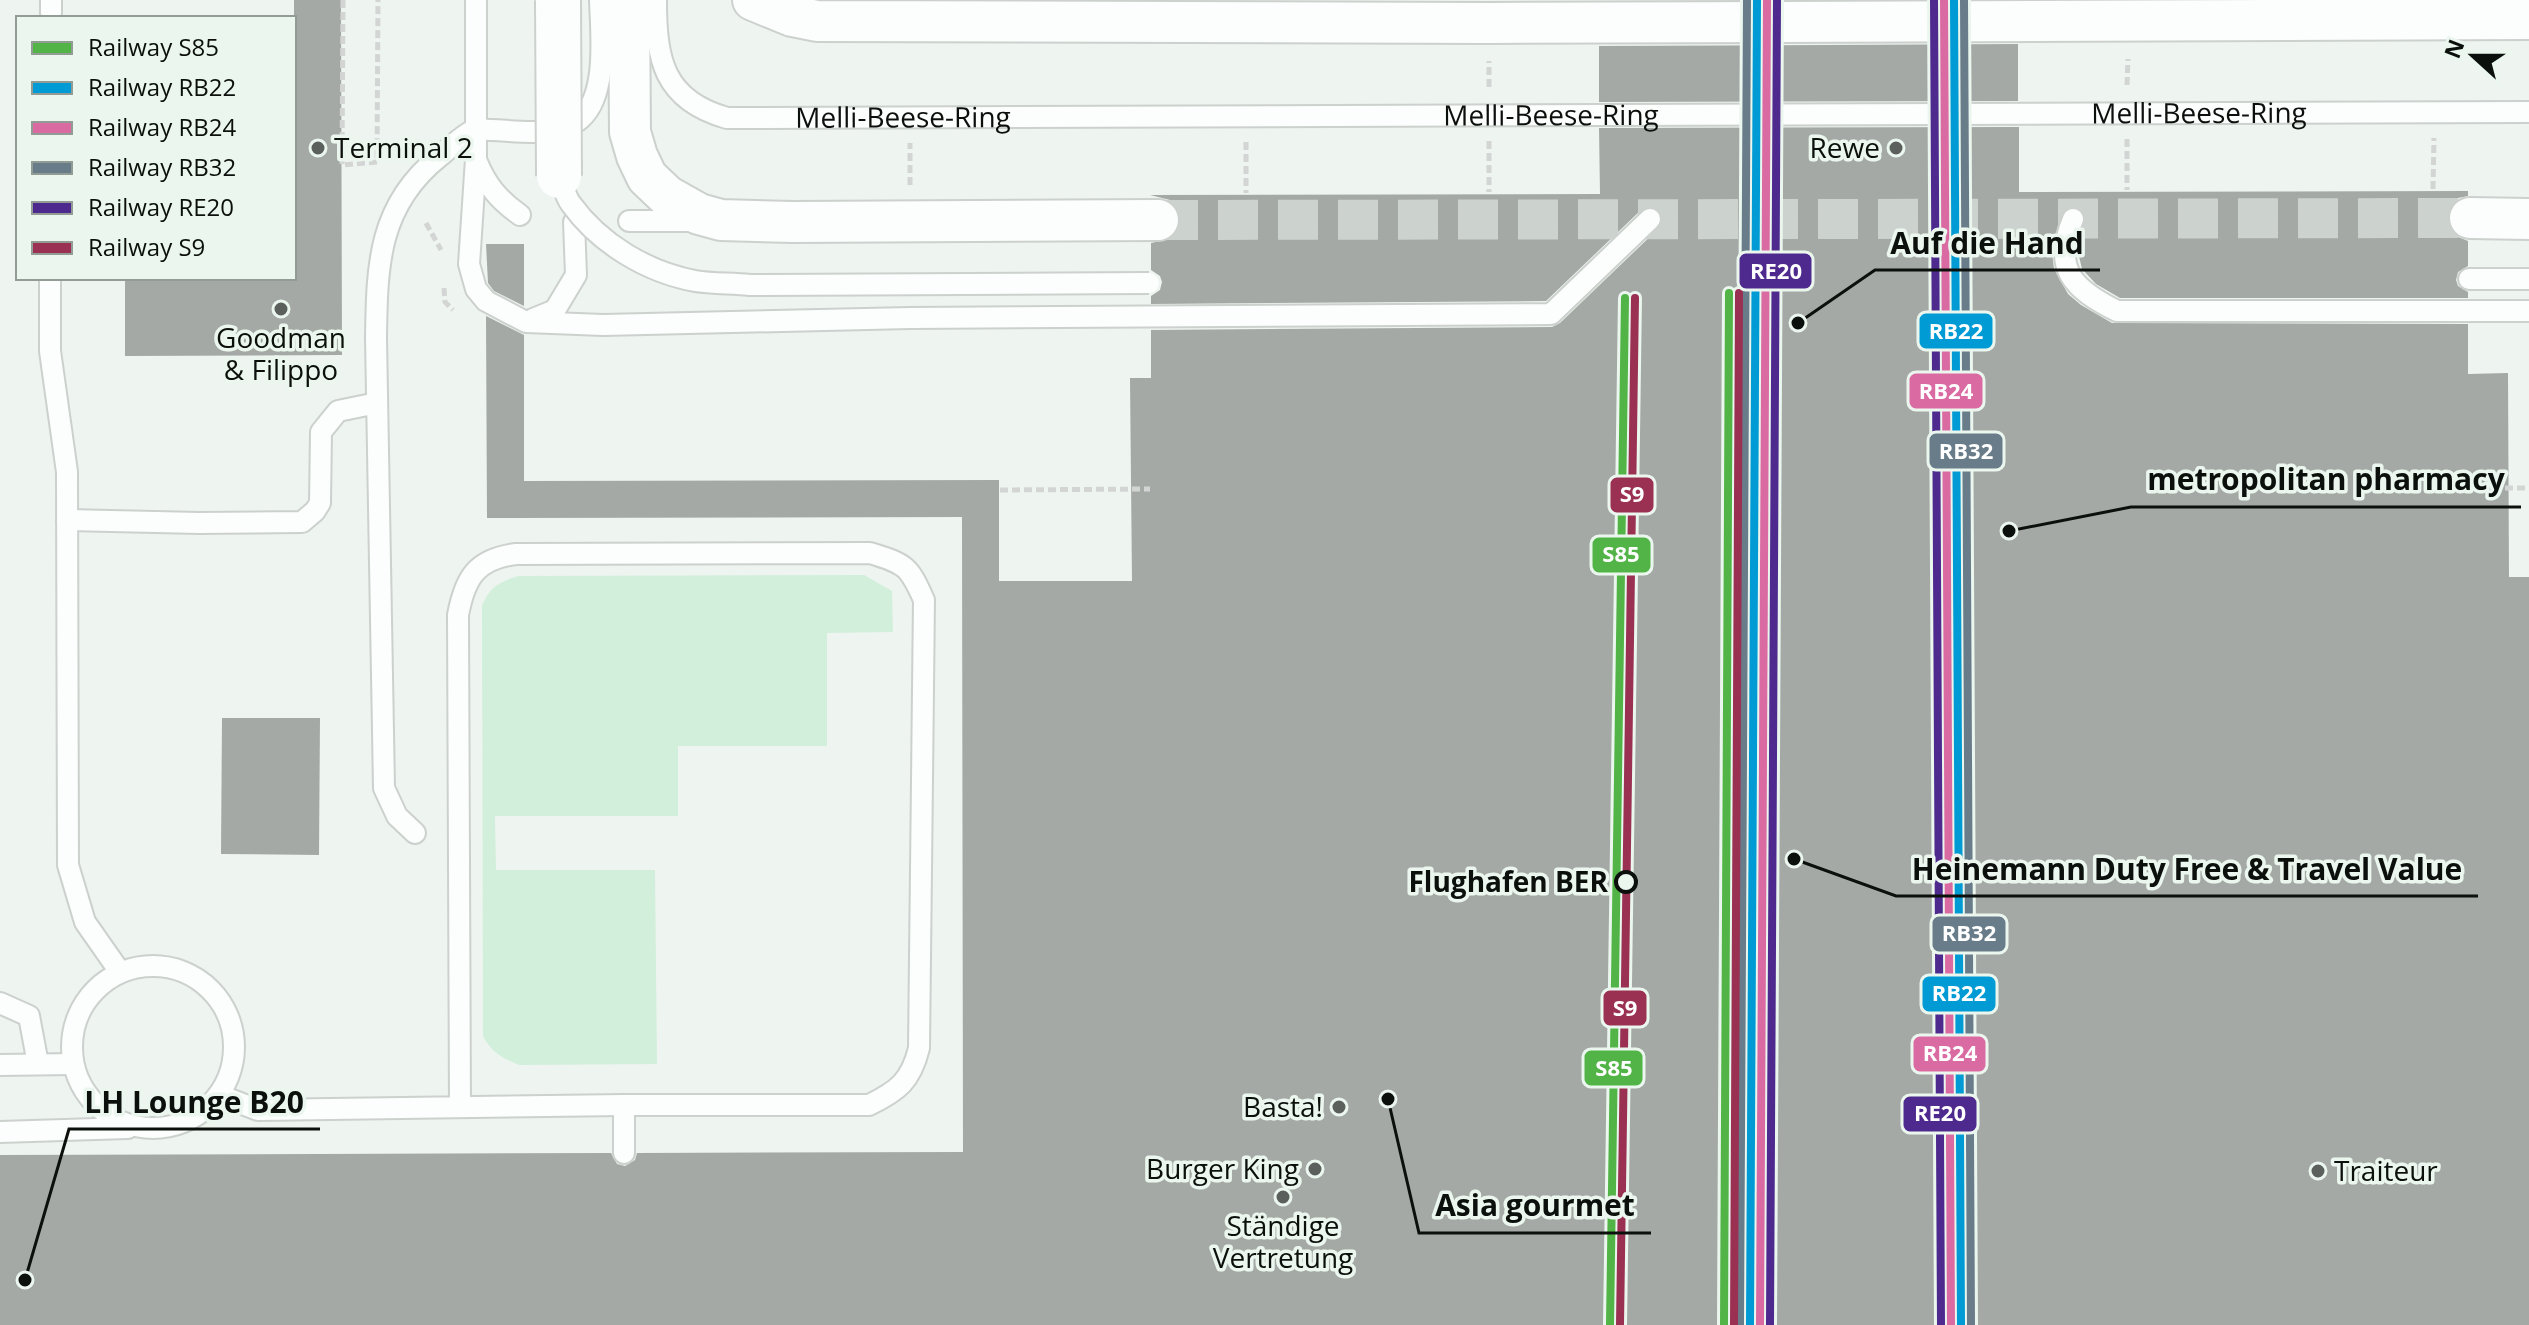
<svg xmlns="http://www.w3.org/2000/svg" width="2529" height="1325" font-family="'Open Sans',sans-serif">
<style>
.green{fill:#d2efdb}
.building{fill:#a4a9a5}
.lines{fill:none;stroke-linecap:round;stroke-linejoin:round}
.street-tunnel{stroke:#ccd2cd;stroke-width:40;stroke-dasharray:40 20;stroke-linecap:butt}
.lane-casing{stroke:#ccd1cd;stroke-width:24}
.street-casing{stroke:#ccd1cd;stroke-width:44}
.path{stroke:#d3d5d4;stroke-width:5;stroke-dasharray:8 4;stroke-linecap:butt}
.lane{stroke:#fcfdfd;stroke-width:20}
.street{stroke:#fcfdfd;stroke-width:40}
.lane-bridge-casing{stroke:#ccd1cd;stroke-width:24;stroke-linecap:butt}
.secondary-bridge-casing{stroke:#ccd1cd;stroke-width:48;stroke-linecap:butt}
.lane-bridge{stroke:#fcfdfd;stroke-width:20}
.secondary-bridge{stroke:#fcfdfd;stroke-width:44}
.rail-1-casing{stroke:#ebf7ee;stroke-width:14}
.rail-2-casing{stroke:#ebf7ee;stroke-width:14}
.rail-3-casing{stroke:#ebf7ee;stroke-width:14}
.rail-4-casing{stroke:#ebf7ee;stroke-width:14}
.rail-5-casing{stroke:#ebf7ee;stroke-width:14}
.rail-6-casing{stroke:#ebf7ee;stroke-width:14}
.rail-1{stroke:#52b447;stroke-width:8}
.rail-2{stroke:#009bd5;stroke-width:8}
.rail-3{stroke:#da6ba2;stroke-width:8}
.rail-4{stroke:#697c8a;stroke-width:8}
.rail-5{stroke:#4e2a8e;stroke-width:8}
.rail-6{stroke:#9a3052;stroke-width:8}
.poi-dot{fill:#5b605c;stroke:#ebf7ee;stroke-width:3}
.stop-dot{fill:#ebf7ee;stroke:#0c100d;stroke-width:4}
.labels{text-anchor:middle;stroke-width:7;stroke-linejoin:round;paint-order:stroke}
.street-label{font-size:28px;fill:#0c100d;stroke:#ebf7ee}
.poi-label{font-size:28px;fill:#0c100d;stroke:#ebf7ee;text-anchor:end}
.stop-label{font-size:28px;font-weight:bold;fill:#0c100d;stroke:#ebf7ee;text-anchor:end}
.leader{fill:none;stroke:#0c100d;stroke-width:3}
.callout-dot{fill:#0c100d;stroke:#ebf7ee;stroke-width:3}
.callout-label{font-size:30px;text-anchor:middle;font-weight:bold;fill:#0c100d;stroke:#ebf7ee;stroke-width:7;stroke-linejoin:round;paint-order:stroke}
.line-badge{stroke:#ebf7ee;stroke-width:3}
.badge-label{font-size:22px;text-anchor:middle;font-weight:bold;fill:#fff}
</style>
<rect width="100%" height="100%" fill="#eef4ef"/>
<path class="green" d="M864,575L892,591L893,632L827,633V746H678V816H495L496,870H655L657,1064L519,1065C502,1058 491,1052 483,1036L482,606C489,587 500,582 518,576Z"/>
<g class="building">
<path d="M294,0H341L342,355L125,356V278H294Z"/>
<path d="M2018,44V101L1599,102V46Z"/>
<path d="M2019,127V192L2468,191V196L2458,198L2451,206L2447,218L2450,230L2458,237L2468,241V266L2458,272L2456,280L2458,286L2468,292V298H2120L2096,284L2082,269L2078,252L2086,217L2082,210L2076,207L2070,206L2061,214L2052,253L2054,269L2068,294L2081,305L2112,323L2468,324V374L2508,373L2509,577H2529V1325H0V1155L611,1153L617,1164L625,1166L635,1160L637,1153L963,1152L962,517L487,518L486,316L524,335V481L999,480V581H1132L1130,378H1151V330L1552,327L1560,323L1659,228L1663,222L1662,215L1654,207L1642,209L1546,301L1151,304V296L1160,290L1162,282L1160,276L1151,270V243L1170,239L1178,231L1181,219L1177,208L1170,200L1150,195L1600,194L1599,128Z"/>
<path d="M486,244H524V306L494,291L488,283Z"/>
<path d="M222,718H320L319,855L221,854Z"/>
</g>
<g class="lines">
<path class="street-tunnel" d="M1158,220L2470,218"/>
<defs>
<g id="lane">
<path d="M476,0V159L469,264L476,289L486,301L526,322L603,325L910,318L1551,314L1650,219"/>
<path id="s1" d="M656,0C656,59 663,100 727,118L2529,112"/>
<path d="M51,13V0"/>
<path d="M477,162C487,186 499,200 520,215"/>
<path d="M2073,219C2052,269 2073,289 2117,311H2529"/>
<path d="M629,221H697"/>
<path d="M50,278V351L67,472L68,865L85,922L120,972"/>
<path d="M2469,279H2529"/>
<path d="M533,319L555,310L576,275L574,222"/>
<path d="M67,520L199,523L302,522L315,511L320,503L321,432L338,411L377,403"/>
<path d="M415,833L397,816L384,788L376,338C377,265 378,205 440,156C450,148 462,135 474,130C479,129 487,130 492,130C519,131 559,138 581,118C608,94 601,33 600,0"/>
<circle cx="153" cy="1047" r="81"/>
<path d="M0,1003L29,1016L38,1064"/>
<path d="M0,1065L73,1064"/>
<path d="M219,1095L258,1110L624,1105H869C898,1091 911,1081 919,1048L924,600C909,566 906,564 870,553L516,554C476,559 465,578 458,615L460,1107"/>
<path d="M624,1105V1153"/>
<path d="M0,1132L128,1128"/>
</g>
<g id="street">
<path d="M629,0L630,132L637,156L647,177L667,196L699,214L721,220L793,222L1158,220"/>
<path d="M753,0L792,16L817,21L1489,23L2529,19"/>
<path d="M2470,218L2529,219"/>
</g>
</defs>
<use href="#lane" class="lane-casing"/>
<use href="#street" class="street-casing"/>
<g class="path">
<path d="M343,0L342,165L377,162L378,0"/>
<path d="M2127,85L2128,59"/>
<path d="M1489,87V61"/>
<path d="M2127,139V190"/>
<path d="M1489,141V192"/>
<path d="M1246,142V193"/>
<path d="M910,185V143"/>
<path d="M2433,189L2434,138"/>
<path d="M426,223L441,250"/>
<path d="M444,288L445,302L453,310"/>
<path d="M2469,488H2529"/>
<path d="M1000,490L1150,489"/>
</g>
<use href="#lane" class="lane"/>
<use href="#street" class="street"/>
<defs>
<path id="lane-bridge" d="M559,176C563,185 565,196 571,204C600,244 647,272 695,281C713,284 732,283 750,285L1149,283"/>
<path id="secondary-bridge" d="M558,0L559,176"/>
</defs>
<use href="#lane-bridge" class="lane-bridge-casing"/>
<use href="#secondary-bridge" class="secondary-bridge-casing"/>
<use href="#lane-bridge" class="lane-bridge"/>
<use href="#secondary-bridge" class="secondary-bridge"/>
<defs>
<g id="rail-1">
<path d="M1610,1325L1625,298"/>
<path d="M1724,1325L1729,293"/>
</g>
<g id="rail-2">
<path d="M1954,0L1961,1325"/>
<path d="M1750,1325L1757,0"/>
</g>
<g id="rail-3">
<path d="M1944,0L1951,1325"/>
<path d="M1760,1325L1767,0"/>
</g>
<g id="rail-4">
<path d="M1964,0L1971,1325"/>
<path d="M1740,1325L1747,0"/>
</g>
<g id="rail-5">
<path d="M1934,0L1941,1325"/>
<path d="M1770,1325L1777,0"/>
</g>
<g id="rail-6">
<path d="M1620,1325L1635,298"/>
<path d="M1734,1325L1739,293"/>
</g>
</defs>
<use href="#rail-1" class="rail-1-casing"/>
<use href="#rail-2" class="rail-2-casing"/>
<use href="#rail-3" class="rail-3-casing"/>
<use href="#rail-4" class="rail-4-casing"/>
<use href="#rail-5" class="rail-5-casing"/>
<use href="#rail-6" class="rail-6-casing"/>
<use href="#rail-1" class="rail-1"/>
<use href="#rail-2" class="rail-2"/>
<use href="#rail-3" class="rail-3"/>
<use href="#rail-4" class="rail-4"/>
<use href="#rail-5" class="rail-5"/>
<use href="#rail-6" class="rail-6"/>
</g>
<g class="poi-dot">
<circle cx="318" cy="148" r="8"/>
<circle cx="1896" cy="148" r="8"/>
<circle cx="281" cy="309" r="8"/>
<circle cx="1339" cy="1107" r="8"/>
<circle cx="1315" cy="1169" r="8"/>
<circle cx="2318" cy="1171" r="8"/>
<circle cx="1283" cy="1197" r="8"/>
</g>
<circle class="stop-dot" cx="1626" cy="882" r="10"/>
<g class="labels">
<g class="street-label">
<text dy="10" stroke="none"><textPath href="#s1" startOffset="1624">Melli-Beese-Ring</textPath></text>
<text dy="10" stroke="none"><textPath href="#s1" startOffset="976">Melli-Beese-Ring</textPath></text>
<text dy="10" stroke="none"><textPath href="#s1" startOffset="328">Melli-Beese-Ring</textPath></text>
</g>
<g class="poi-label">
<text x="334" y="158" text-anchor="start">Terminal 2</text>
<text x="1880" y="158">Rewe</text>
<text x="281" y="348" text-anchor="middle">Goodman<tspan x="281" dy="32">&amp; Filippo</tspan></text>
<text x="1323" y="1117">Basta!</text>
<text x="1299" y="1179">Burger King</text>
<text x="2334" y="1181" text-anchor="start">Traiteur</text>
<text x="1283" y="1236" text-anchor="middle">Ständige<tspan x="1283" dy="32">Vertretung</tspan></text>
</g>
<g class="stop-label">
<text x="1608" y="892">Flughafen BER</text>
</g>
</g>
<path class="leader" d="M1798 323L1875 270H2100M2009 531L2131 507H2521M1794 859L1896 896H2478M25 1280L69 1129H320M1388 1099L1419 1233H1651"/>
<g class="callout-dot">
<circle cx="1798" cy="323" r="8"/>
<circle cx="2009" cy="531" r="8"/>
<circle cx="1794" cy="859" r="8"/>
<circle cx="25" cy="1280" r="8"/>
<circle cx="1388" cy="1099" r="8"/>
</g>
<g class="callout-label">
<text x="1987" y="254">Auf die Hand</text>
<text x="2326" y="490">metropolitan pharmacy</text>
<text x="2187" y="880">Heinemann Duty Free &amp; Travel Value</text>
<text x="194" y="1113">LH Lounge B20</text>
<text x="1535" y="1216">Asia gourmet</text>
</g>
<g class="line-badge">
<rect x="1738" y="252" width="75" height="38" rx="8" fill="#4e2a8e"/>
<rect x="1918" y="312" width="76" height="38" rx="8" fill="#009bd5"/>
<rect x="1908" y="372" width="76" height="38" rx="8" fill="#da6ba2"/>
<rect x="1928" y="432" width="76" height="38" rx="8" fill="#697c8a"/>
<rect x="1609" y="476" width="46" height="38" rx="8" fill="#9a3052"/>
<rect x="1591" y="536" width="61" height="38" rx="8" fill="#52b447"/>
<rect x="1931" y="915" width="76" height="38" rx="8" fill="#697c8a"/>
<rect x="1921" y="975" width="76" height="38" rx="8" fill="#009bd5"/>
<rect x="1602" y="989" width="46" height="38" rx="8" fill="#9a3052"/>
<rect x="1912" y="1035" width="75" height="38" rx="8" fill="#da6ba2"/>
<rect x="1583" y="1049" width="61" height="38" rx="8" fill="#52b447"/>
<rect x="1902" y="1095" width="76" height="38" rx="8" fill="#4e2a8e"/>
</g>
<g class="badge-label">
<text x="1776" y="279">RE20</text>
<text x="1956" y="339">RB22</text>
<text x="1946" y="399">RB24</text>
<text x="1966" y="459">RB32</text>
<text x="1632" y="502">S9</text>
<text x="1621" y="562">S85</text>
<text x="1969" y="941">RB32</text>
<text x="1959" y="1001">RB22</text>
<text x="1625" y="1016">S9</text>
<text x="1950" y="1061">RB24</text>
<text x="1614" y="1076">S85</text>
<text x="1940" y="1121">RE20</text>
</g>
<rect x="16" y="16" width="280" height="264" fill="#ebf7ee" stroke="#929b94" stroke-width="2"/>
<rect x="32" y="42" width="40" height="12" fill="#52b447" stroke="#929b94" stroke-width="2"/>
<text x="88" y="56" font-size="24" fill="#0c100d">Railway S85</text>
<rect x="32" y="82" width="40" height="12" fill="#009bd5" stroke="#929b94" stroke-width="2"/>
<text x="88" y="96" font-size="24" fill="#0c100d">Railway RB22</text>
<rect x="32" y="122" width="40" height="12" fill="#da6ba2" stroke="#929b94" stroke-width="2"/>
<text x="88" y="136" font-size="24" fill="#0c100d">Railway RB24</text>
<rect x="32" y="162" width="40" height="12" fill="#697c8a" stroke="#929b94" stroke-width="2"/>
<text x="88" y="176" font-size="24" fill="#0c100d">Railway RB32</text>
<rect x="32" y="202" width="40" height="12" fill="#4e2a8e" stroke="#929b94" stroke-width="2"/>
<text x="88" y="216" font-size="24" fill="#0c100d">Railway RE20</text>
<rect x="32" y="242" width="40" height="12" fill="#9a3052" stroke="#929b94" stroke-width="2"/>
<text x="88" y="256" font-size="24" fill="#0c100d">Railway S9</text>
<g transform="translate(2473 56) rotate(291)" stroke="#ebf7ee" stroke-width="6" paint-order="stroke">
<path d="M0-6L14 30L0 20L-14 30Z" fill="#0c100d"/>
<text y="-12" font-size="22" font-weight="bold" text-anchor="middle" fill="#0c100d">N</text>
</g>
</svg>
